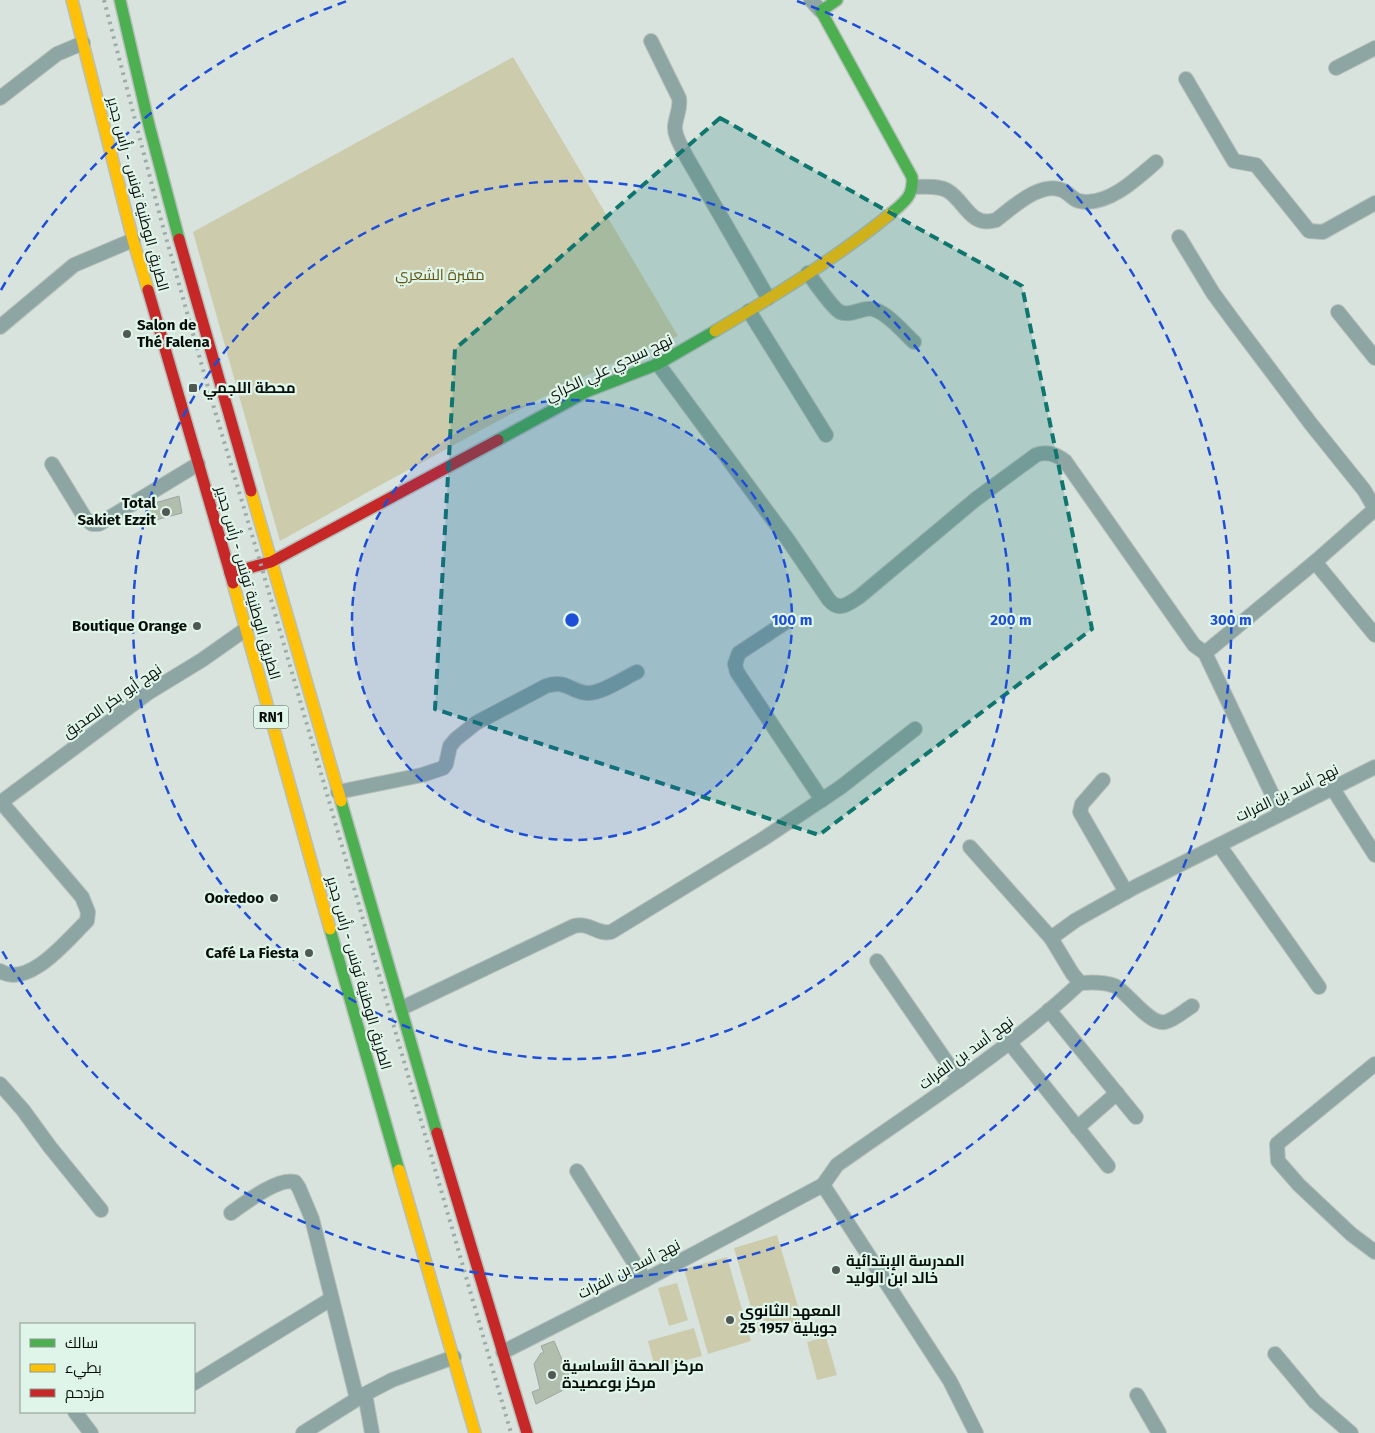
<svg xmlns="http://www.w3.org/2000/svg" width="1375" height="1433" font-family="'Fira Sans',Cairo,sans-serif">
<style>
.green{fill:#cccbac}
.building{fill:#b2bead;stroke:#9ea59f}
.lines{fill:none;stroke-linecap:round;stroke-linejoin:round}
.street-casing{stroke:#b7c0bb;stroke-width:16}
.fast-casing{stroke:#b7c0bb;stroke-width:14}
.slow-casing{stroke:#b7c0bb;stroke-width:14}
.jam-casing{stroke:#b7c0bb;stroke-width:14}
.street{stroke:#8da6a4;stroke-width:14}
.fast{stroke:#4caf50;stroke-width:11}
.slow{stroke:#ffc107;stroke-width:11}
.jam{stroke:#c62828;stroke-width:11}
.rail{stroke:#9caca7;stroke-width:4;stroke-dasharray:2.5 5;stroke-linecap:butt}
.marked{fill:#0f766e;fill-opacity:0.2;stroke:#0f766e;stroke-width:4;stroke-dasharray:10 6;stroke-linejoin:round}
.ring{fill:none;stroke:#1d4ed8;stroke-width:2.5;stroke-dasharray:9 6}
.poi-dot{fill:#505854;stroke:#e0f5e9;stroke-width:2}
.labels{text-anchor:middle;stroke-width:4.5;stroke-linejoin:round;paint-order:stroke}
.shield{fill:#e0f5e9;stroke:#48534d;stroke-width:1}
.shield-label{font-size:14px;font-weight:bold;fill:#070d0a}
.street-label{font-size:15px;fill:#070d0a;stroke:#e0f5e9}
.park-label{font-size:15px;fill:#615511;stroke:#e0f5e9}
.poi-label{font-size:15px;font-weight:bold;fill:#070d0a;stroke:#e0f5e9;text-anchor:start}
.centre{fill:#1d4ed8;stroke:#e0f5e9;stroke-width:2.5}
.ring-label{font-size:15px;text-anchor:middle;font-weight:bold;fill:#1d4ed8;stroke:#e0f5e9;stroke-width:4.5;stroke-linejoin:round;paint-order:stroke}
</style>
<rect width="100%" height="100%" fill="#d8e3dd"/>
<g class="green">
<path d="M513,57L678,336C621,357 567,385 513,413C435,455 357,498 280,541L193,232Z"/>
<path d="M777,1235L802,1320L758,1332L734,1248Z"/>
<path d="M727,1257L751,1341L708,1354L684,1269Z"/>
<path d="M677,1283L688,1320L669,1326L658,1288Z"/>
<path d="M694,1328L702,1356L655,1368L648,1341Z"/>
<path d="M826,1337L837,1375L817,1380L807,1342Z"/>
</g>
<g class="building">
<path d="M179,496L182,513L152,521L148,505Z"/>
<path d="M554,1341L573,1385L536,1404L532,1392L540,1389L534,1364L541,1353H544L541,1346Z"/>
</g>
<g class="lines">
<defs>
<g id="street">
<path d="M811,0L821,11"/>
<path d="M651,41L679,98C681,108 676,116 675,126C674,136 682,147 686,156L768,298"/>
<path d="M1336,68L1375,48"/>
<path d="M1186,79L1234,161L1256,165L1309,231L1323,232L1375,203"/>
<path d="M0,98L57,54L83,43"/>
<path d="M913,187C924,187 939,185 948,191C965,201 970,228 996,220C1012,208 1042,179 1064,191C1073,196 1073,202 1087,202C1114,201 1137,178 1156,162"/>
<path d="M1179,237L1213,293L1235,323L1311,424L1364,490L1375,509"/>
<path d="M808,273C814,281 832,308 840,312C850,316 857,310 867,309C882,306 903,332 914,342"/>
<path d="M749,311L826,435"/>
<path d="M1338,312L1375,358"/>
<path d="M0,327L74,265L133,240"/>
<path d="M658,364L788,540L829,600C839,612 848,604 859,597L976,499L1036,455C1047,451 1056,454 1065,461L1194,645L1205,653L1281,813"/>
<path d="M52,464L85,518L92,524H99L198,464"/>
<path d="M1315,562L1375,635"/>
<path d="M786,622L739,653L735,664L737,672L822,800"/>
<path d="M1205,653L1315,562L1375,509"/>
<path d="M1103,780L1082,804L1080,812L1126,892"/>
<path d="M1333,789L1375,855"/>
<path d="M338,792L422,775L443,768L446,764L450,746L456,739L476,723L546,686C566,679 571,692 587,693C601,694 624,678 637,672"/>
<path d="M0,803L148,693L202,660L246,629"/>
<path d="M1219,845L1319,987"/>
<path d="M970,847L1051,938"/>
<path d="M877,961L959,1080"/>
<path d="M0,971C29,989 68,939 87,921L88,912L82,897L1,802"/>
<path d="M1080,983C1091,982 1105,982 1115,986C1129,994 1149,1025 1165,1022C1174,1020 1184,1011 1192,1006"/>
<path d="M402,1008L574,926C590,922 597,935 611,932L763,839L841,787L915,729"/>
<path d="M1049,1010L1136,1117"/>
<path d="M1009,1042L1108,1166"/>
<path d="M1375,1064L1277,1144L1278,1161L1299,1185L1351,1234L1375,1252"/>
<path d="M0,1084L23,1110L50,1147L101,1210"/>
<path d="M1077,1128L1117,1093"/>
<path d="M577,1171L645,1280"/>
<path d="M823,1185L950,1381L976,1433"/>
<path d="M231,1213C245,1203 278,1177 295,1182L299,1188L312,1219L357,1399"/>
<path d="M503,1352L645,1280L823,1185L837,1165C919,1107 1006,1052 1080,983L1072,973L1051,938L1076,920L1135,887L1375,767"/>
<path d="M1275,1354L1315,1402L1351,1433"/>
<path d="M194,1383L331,1299"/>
<path d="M365,1394L372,1433"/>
<path d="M1137,1395L1159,1433"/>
<path d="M75,1412L91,1433"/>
<path d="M303,1433L365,1394L392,1380L454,1357"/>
</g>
<g id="fast">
<path d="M120,0L149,125L179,239"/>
<path d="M837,0L821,11L912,177C914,197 903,203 889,215"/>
<path d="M498,440L588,391L658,364L715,331"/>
<path d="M341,801L437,1133"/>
<path d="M330,929L399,1170"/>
</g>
<g id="slow">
<path d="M72,0L133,240L148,290"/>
<path d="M715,331C774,296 835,259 889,215"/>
<path d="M251,491L341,801"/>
<path d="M233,583L330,929"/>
<path d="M399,1170L475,1433"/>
</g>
<g id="jam">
<path d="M179,239L251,491"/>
<path d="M148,290L233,583"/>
<path d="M230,573L271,562L498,440"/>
<path d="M437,1133L527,1433"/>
</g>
</defs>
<use href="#street" class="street-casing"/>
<use href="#fast" class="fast-casing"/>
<use href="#slow" class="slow-casing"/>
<use href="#jam" class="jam-casing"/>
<use href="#street" class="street"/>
<use href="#fast" class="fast"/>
<use href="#slow" class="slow"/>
<use href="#jam" class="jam"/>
<path class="rail" d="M104,0L160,216L209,391L261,565L511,1433"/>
</g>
<path class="marked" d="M720,118L1022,286L1092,629L819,835L435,709L455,349Z"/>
<circle cx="572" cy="620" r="220" fill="#1d4ed8" fill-opacity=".12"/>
<g class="ring">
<circle cx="572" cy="620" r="220"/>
<circle cx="572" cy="620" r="439"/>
<path d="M1 290A659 659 0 0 1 347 1M797 1A659 659 0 1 1 1 949"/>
</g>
<g class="poi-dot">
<circle cx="127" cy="334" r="5"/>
<rect x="188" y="383" width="10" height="10" rx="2.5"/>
<circle cx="166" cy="512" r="5"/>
<circle cx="197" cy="626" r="5"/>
<circle cx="274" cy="898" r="5"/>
<circle cx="309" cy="953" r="5"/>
<circle cx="836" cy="1270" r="5"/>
<circle cx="730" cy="1320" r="5"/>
<circle cx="552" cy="1375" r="5"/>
</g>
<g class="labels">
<rect class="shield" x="253.5" y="705.5" width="35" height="23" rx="4"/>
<g class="shield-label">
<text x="271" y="722">RN1</text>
</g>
<g class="street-label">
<text transform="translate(138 194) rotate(75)" y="5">الطريق الوطنية تونس - رأس جدير</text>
<text transform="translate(609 368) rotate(-25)" y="5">نهج سيدي علي الكراي</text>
<text transform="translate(248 583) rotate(74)" y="5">الطريق الوطنية تونس - رأس جدير</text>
<text transform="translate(112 701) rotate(-35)" y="5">نهج أبو بكر الصديق</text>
<text transform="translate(1287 793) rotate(-26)" y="5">نهج أسد بن الفرات</text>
<text transform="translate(359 973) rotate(74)" y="5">الطريق الوطنية تونس - رأس جدير</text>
<text transform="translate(966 1053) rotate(-36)" y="5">نهج أسد بن الفرات</text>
<text transform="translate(629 1269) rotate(-27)" y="5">نهج أسد بن الفرات</text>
</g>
<g class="park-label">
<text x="440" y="280">مقبرة الشعري</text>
</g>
<g class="poi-label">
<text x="137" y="330">Salon de<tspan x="137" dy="17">Thé Falena</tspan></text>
<text x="203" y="393">محطة اللجمي</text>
<text x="156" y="508" text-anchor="end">Total<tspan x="156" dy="17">Sakiet Ezzit</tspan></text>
<text x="187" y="631" text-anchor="end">Boutique Orange</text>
<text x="264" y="903" text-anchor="end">Ooredoo</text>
<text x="299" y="958" text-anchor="end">Café La Fiesta</text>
<text x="846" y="1266">المدرسة الإبتدائية<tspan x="846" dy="17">خالد ابن الوليد</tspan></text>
<text x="740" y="1316">المعهد الثانوي<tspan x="740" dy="17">25 جويلية 1957</tspan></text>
<text x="562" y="1371">مركز الصحة الأساسية<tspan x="562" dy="17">مركز بوعصيدة</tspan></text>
</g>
</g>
<circle cx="572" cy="620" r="8" class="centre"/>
<g class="ring-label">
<text x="792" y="625">100 m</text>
<text x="1011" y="625">200 m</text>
<text x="1231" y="625">300 m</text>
</g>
<rect x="20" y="1323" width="175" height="90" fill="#e0f5e9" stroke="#899890"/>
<rect x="30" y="1339" width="25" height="8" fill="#4caf50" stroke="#899890"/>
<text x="65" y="1348" font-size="15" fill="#070d0a">سالك</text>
<rect x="30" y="1364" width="25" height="8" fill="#ffc107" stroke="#899890"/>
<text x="65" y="1373" font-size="15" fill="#070d0a">بطيء</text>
<rect x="30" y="1389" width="25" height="8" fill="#c62828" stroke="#899890"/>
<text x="65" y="1398" font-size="15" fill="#070d0a">مزدحم</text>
</svg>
